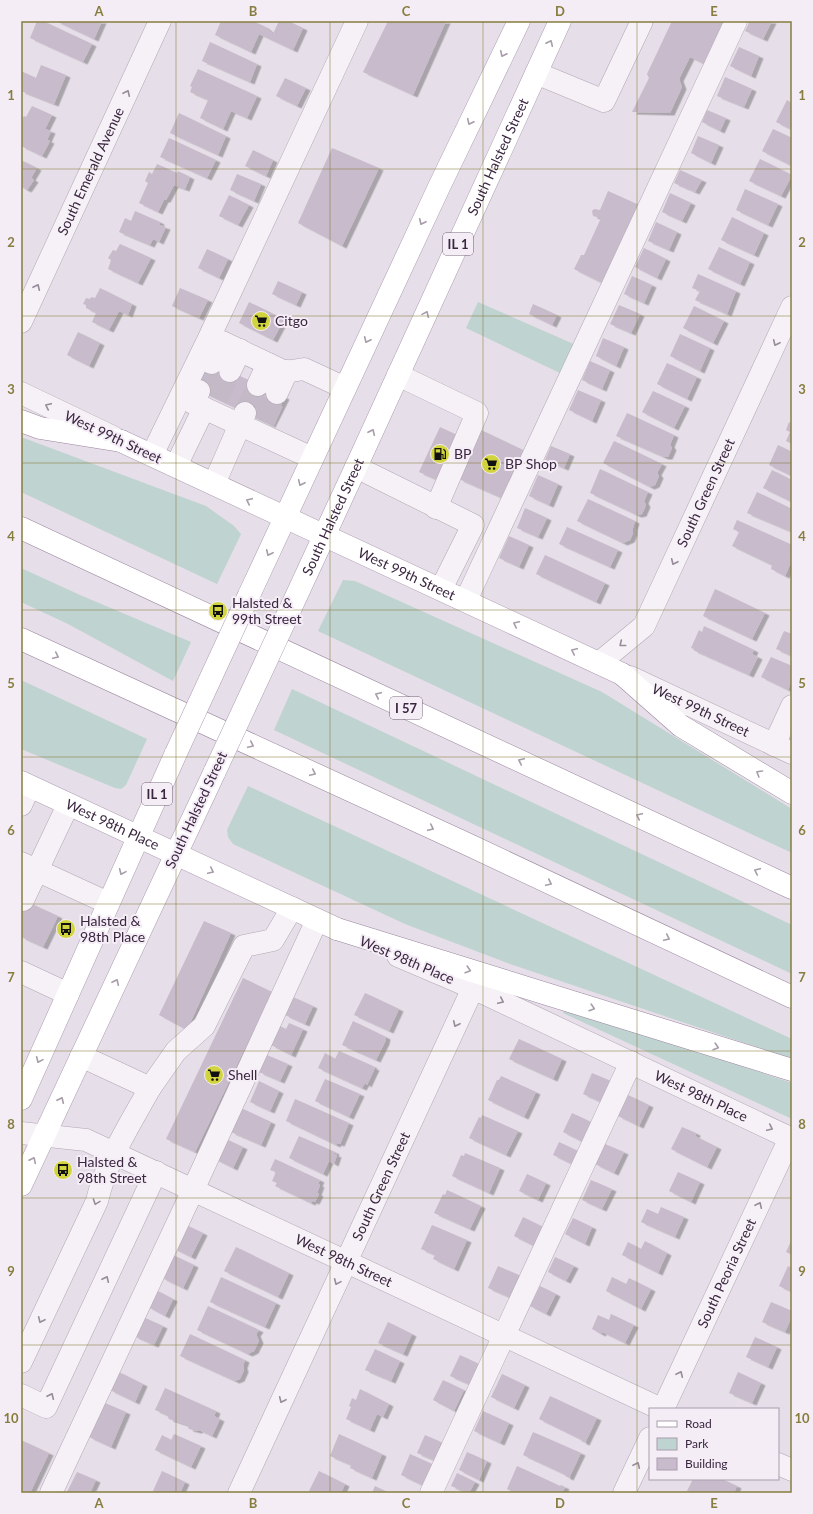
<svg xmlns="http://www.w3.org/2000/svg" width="813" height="1514" font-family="Lato,sans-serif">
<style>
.green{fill:#bfd3d1}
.building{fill:#c8bbcb;filter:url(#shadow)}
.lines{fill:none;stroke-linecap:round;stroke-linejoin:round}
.minor-tunnel{stroke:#c4b9c6;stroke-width:22;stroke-dasharray:22 11;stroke-linecap:butt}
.minor-casing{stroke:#b3a7b6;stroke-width:23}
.major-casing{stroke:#af9db4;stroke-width:23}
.highway-casing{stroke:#9a85a0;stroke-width:23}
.minor{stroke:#f5f1f6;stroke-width:22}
.major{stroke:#fff;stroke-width:22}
.highway{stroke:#fff;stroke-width:22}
.major-bridge-casing{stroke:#af9db4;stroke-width:23;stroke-linecap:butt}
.major-bridge{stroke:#fff;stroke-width:22}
.oneway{stroke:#a79da9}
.oneway2{stroke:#988c9b}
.grid{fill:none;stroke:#867d3e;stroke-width:1;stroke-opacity:0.55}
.labels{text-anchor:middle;stroke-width:4;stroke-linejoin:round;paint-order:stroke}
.shield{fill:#f4edf6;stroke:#726277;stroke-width:1}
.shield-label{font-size:13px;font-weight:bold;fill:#3b2640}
.street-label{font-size:14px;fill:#3b2640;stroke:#f4edf6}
.poi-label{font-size:14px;fill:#3b2640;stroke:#f4edf6;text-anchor:start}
.neatline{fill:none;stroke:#867d3e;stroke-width:1.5}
.grid-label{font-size:13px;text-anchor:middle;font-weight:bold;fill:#867d3e}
</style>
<defs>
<filter id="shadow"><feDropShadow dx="4.5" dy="2.5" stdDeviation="0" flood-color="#0004"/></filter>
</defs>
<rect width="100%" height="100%" fill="#e6dee8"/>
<g class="green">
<path d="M478,302L576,345L562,374L466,328Z"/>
<path d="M21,437L206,506L234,526L241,534L217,584L21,492Z"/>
<path d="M21,568L80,595L191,642L173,681L68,624L21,602Z"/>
<path d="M343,580L355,581L602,692L792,809V853L318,631Z"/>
<path d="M21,680L147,739L126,785L121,789L115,788L21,749Z"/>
<path d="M292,689L792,925V974L274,730Z"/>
<path d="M248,786L792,1039V1059L510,964L405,924L233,844L228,837L227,830Z"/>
<path d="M566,1007L792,1083V1119L563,1013Z"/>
</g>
<g class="building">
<path d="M37,21H43L92,44L83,62L30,38Z"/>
<path d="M56,21H102L94,39Z"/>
<path d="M221,21H252L264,26L273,34L279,21H288L303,28L293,50L259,34L251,52L215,35Z"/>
<path d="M388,21H446L413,95L363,72Z"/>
<path d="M672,21H724L704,64L690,57L679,79L682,87L670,113L632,112L649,78L647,74Z"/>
<path d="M750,21H772L763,39L745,31Z"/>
<path d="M210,42L257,64L250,82L202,61Z"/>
<path d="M739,47L759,56L751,76L730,66Z"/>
<path d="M41,65L66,75L54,104L21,91V71L36,78Z"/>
<path d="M198,69L257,96L247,118L231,111L223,129L200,118L208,100L190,92L192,87L190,86Z"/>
<path d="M725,77L752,89L744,107L717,96Z"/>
<path d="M285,78L306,88L297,106L276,96Z"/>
<path d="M787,100L792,103V130L776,122Z"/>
<path d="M32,106L52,115L45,129L51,131L47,140L50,141L42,156L21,146V119H22L24,116L26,117Z"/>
<path d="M707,110L726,118L720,131L702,122Z"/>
<path d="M179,113L226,136L218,155L170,133Z"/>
<path d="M773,129L792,138V166L762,151Z"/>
<path d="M698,136L719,145L711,163L691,153Z"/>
<path d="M169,138L216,160L207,178L160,157Z"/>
<path d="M332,148L379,168L342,246L298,223Z"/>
<path d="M253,150L273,160L266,176L245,166Z"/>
<path d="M760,159L792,175L781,196L749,181Z"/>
<path d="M21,160L37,168L31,178L34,180L27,190L21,187Z"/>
<path d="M157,164L177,173L178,171L190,177L185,189L174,185L166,200H164L158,212L139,203L148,183L145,181L149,172L152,174Z"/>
<path d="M680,170L702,180L695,192L674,183Z"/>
<path d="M237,174L261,184L254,201L230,190Z"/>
<path d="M745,189L778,204L768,225L736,210Z"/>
<path d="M608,191L639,205L604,284L574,269L581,255H584L601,218L593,216L592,211L594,209L600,210Z"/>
<path d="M670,193L691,203L682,221L662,212Z"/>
<path d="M229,195L249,205L238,225L219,216Z"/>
<path d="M135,211L160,222L159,225L166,227L159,242L153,239L150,245L119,232L125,218L131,221Z"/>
<path d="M732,217L764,233L754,255L721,240Z"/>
<path d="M656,222L677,232L669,250L648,241Z"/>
<path d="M120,244L151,258L138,283L108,269L111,260L108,258L113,250L116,251Z"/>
<path d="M719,247L750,262L740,284L708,269Z"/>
<path d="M644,248L666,259L657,278L635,267Z"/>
<path d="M207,249L228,259L219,278L198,268Z"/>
<path d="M698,274L736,291L727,314L695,300L700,291L692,288Z"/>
<path d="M632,276L652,285L644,303L624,294Z"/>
<path d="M278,281L302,292L296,305L272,294Z"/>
<path d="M100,288L132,304L128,315L119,311L109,330L92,322L96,313L86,308V305L83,304L86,298L90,299L91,297L95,298Z"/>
<path d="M180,288L208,300L199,318L172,306Z"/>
<path d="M249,302L284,319L273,340L239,323Z"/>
<path d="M533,304L557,315L552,325L529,314Z"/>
<path d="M619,305L640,314L631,333L610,324Z"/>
<path d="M694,306L724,321L713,343L683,328Z"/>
<path d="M78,332L100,343L89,366L67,355Z"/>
<path d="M680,334L710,348L700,371L670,356Z"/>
<path d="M603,338L624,347L616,366L596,356Z"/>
<path d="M207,361L285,397L271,425L194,388Z"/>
<path d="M590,361L610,370L602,389L582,380Z"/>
<path d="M667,363L697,377L687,399L657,384Z"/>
<path d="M578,390L601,400L592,421L569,410Z"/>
<path d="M653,391L685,406L674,428L642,412Z"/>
<path d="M627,413L674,435L670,445L672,448L668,457H664L616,436Z"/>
<path d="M789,422L792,424V444L786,441L790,432L786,430Z"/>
<path d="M440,427L461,437L440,481L419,472Z"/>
<path d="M481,430L523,450L502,498L459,479Z"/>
<path d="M614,441L662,464L657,473L659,476L655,485L650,487L603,463Z"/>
<path d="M778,445L792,452V476L769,465Z"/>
<path d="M551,446L570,454L564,468L545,460Z"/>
<path d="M600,469L648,492L644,501L646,505L642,514L637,515L590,493Z"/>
<path d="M772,470L792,480V502L763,488Z"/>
<path d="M538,475L558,484L549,505L529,496Z"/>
<path d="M757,492L792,509V532L747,513Z"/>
<path d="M588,499L635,521L633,528V533L630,540L623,543L577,521Z"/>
<path d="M525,508L547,518L538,537L517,528Z"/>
<path d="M737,520L790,544L789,546L792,547V560L785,576L771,569L772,565L732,546L739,532L733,529Z"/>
<path d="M567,527L618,550L610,567L559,544Z"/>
<path d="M509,536L529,545L519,567L499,558Z"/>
<path d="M545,555L605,583L596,602L536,574Z"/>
<path d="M715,589L765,613L752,639L703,616Z"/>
<path d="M704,626L754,650L752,654L758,657L749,675L693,650L694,649L691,648L699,630L702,632Z"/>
<path d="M784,631L792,634V656L776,649Z"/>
<path d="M771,657L792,666V680L788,690L761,677Z"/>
<path d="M21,899L58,916L43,947L21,937Z"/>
<path d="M204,921L231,933L187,1030L159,1015Z"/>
<path d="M243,978L272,992L195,1152L166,1139Z"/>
<path d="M365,993L399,1009L389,1031L354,1015Z"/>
<path d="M293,997L313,1006L305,1024L285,1015Z"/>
<path d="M353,1021L386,1037L385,1042L376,1060L342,1045Z"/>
<path d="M289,1023L303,1029L291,1055L271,1045L280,1026L286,1029Z"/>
<path d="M519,1039L562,1059L553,1079L509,1059Z"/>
<path d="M339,1051L373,1066L372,1067L375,1068L367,1085L365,1083L362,1088L318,1068L325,1053L335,1059Z"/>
<path d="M267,1055L288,1064L280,1081L259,1072Z"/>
<path d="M592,1073L611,1081L601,1102L583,1094Z"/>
<path d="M501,1076L536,1092L524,1117L488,1100L497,1080H499Z"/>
<path d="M325,1079L360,1094L349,1117L315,1101Z"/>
<path d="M259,1081L279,1091L270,1111L250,1102Z"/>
<path d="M628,1095L649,1105L639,1126L618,1116Z"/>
<path d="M295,1099L349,1123L340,1144L337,1143L336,1145L286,1121Z"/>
<path d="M241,1108L271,1122L261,1145L231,1132Z"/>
<path d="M572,1113L593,1123L583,1142L563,1132Z"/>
<path d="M482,1115L518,1131L506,1155L469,1138L479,1117L481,1118Z"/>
<path d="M682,1127L696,1133L695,1136L717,1147L707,1167L671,1149Z"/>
<path d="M299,1136L335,1152L334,1154L337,1155L334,1164L329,1161L323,1174L289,1158Z"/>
<path d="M226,1139L243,1147L233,1168L215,1159Z"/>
<path d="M559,1142L578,1151L572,1164L553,1155Z"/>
<path d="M605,1144L624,1152L614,1173L595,1164Z"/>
<path d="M465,1153L500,1168L489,1193L452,1176L461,1155L464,1156Z"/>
<path d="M275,1159L320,1180L318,1184L320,1185L317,1193L319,1194L315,1202L312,1201L311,1203L275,1186L277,1183L272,1181L276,1172L270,1170Z"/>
<path d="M678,1172L700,1182L691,1202L669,1191Z"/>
<path d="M527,1174L546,1183L538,1200L519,1191Z"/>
<path d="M591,1180L612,1189L602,1209L582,1200Z"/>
<path d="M447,1190L481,1206L470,1229L434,1213L443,1194L445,1195Z"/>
<path d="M661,1207L684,1217L675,1237L641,1222L647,1209L658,1214Z"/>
<path d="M523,1217L543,1227L534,1246L514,1236Z"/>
<path d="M573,1218L592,1227L585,1244L565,1234Z"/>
<path d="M184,1224L203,1233L191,1257L173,1248Z"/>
<path d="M432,1225L467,1240L454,1269L433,1259L435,1255L421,1249Z"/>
<path d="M792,1239V1255L786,1252Z"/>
<path d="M645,1241L667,1253L658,1273L622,1255L628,1242L641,1249Z"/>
<path d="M236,1247L289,1273L278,1297L224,1271Z"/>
<path d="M173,1255L194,1265L183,1288L162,1278Z"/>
<path d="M555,1257L574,1266L566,1281L548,1272Z"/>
<path d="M498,1266L519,1275L509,1297L488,1288Z"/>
<path d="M788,1266L792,1268V1292L779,1286Z"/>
<path d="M221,1277L276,1303L265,1327L210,1302Z"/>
<path d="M612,1277L626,1284L629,1278L651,1289L641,1309L606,1291Z"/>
<path d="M540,1286L556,1294L546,1314L530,1306Z"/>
<path d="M156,1290L173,1299L165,1316L148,1307Z"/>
<path d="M771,1302L792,1311V1316L785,1332L762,1322Z"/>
<path d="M208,1306L259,1330L256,1334L259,1341L254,1351L248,1354L197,1330Z"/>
<path d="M611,1314L634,1325L625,1343L602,1332L601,1334L592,1329L598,1315L609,1320Z"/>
<path d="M143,1317L163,1326L154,1345L134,1336Z"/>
<path d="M388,1322L412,1334L403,1354L378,1343Z"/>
<path d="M190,1334L245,1360L243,1366L244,1370L240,1379L235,1381L180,1356Z"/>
<path d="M755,1337L777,1347L768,1367L746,1357Z"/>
<path d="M375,1349L400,1361L391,1381L365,1370Z"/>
<path d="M460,1355L479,1364L469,1384L450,1376Z"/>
<path d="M119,1372L143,1384L135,1402L110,1390Z"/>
<path d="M738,1372L761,1383L752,1403L729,1393Z"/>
<path d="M502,1374L525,1385L514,1408L491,1397Z"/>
<path d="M443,1380L464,1390L454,1411L433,1400Z"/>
<path d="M165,1388L216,1411L214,1416L220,1419L212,1436L199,1430L197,1431L189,1429L187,1425L169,1419L167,1415L155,1410Z"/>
<path d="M360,1389L389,1404L383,1417L377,1414L370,1430L346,1419L351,1407L349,1406L352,1398L356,1400Z"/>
<path d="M550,1396L597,1418L585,1443L581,1441L582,1440L539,1419Z"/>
<path d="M105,1403L126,1412L111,1447L89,1437Z"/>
<path d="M483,1411L509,1423L500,1443L474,1431Z"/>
<path d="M533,1432L581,1453L569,1478L565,1476L566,1475L523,1455Z"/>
<path d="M174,1434L201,1446L191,1467L155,1450L162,1435L171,1440Z"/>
<path d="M339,1434L382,1454L372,1478L350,1468L351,1465L330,1456Z"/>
<path d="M425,1435L441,1442L434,1460L417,1453Z"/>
<path d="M21,1440L49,1453L30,1493H21Z"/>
<path d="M467,1452L487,1461L479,1480L459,1470Z"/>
<path d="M410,1454L432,1464L422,1485L401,1475Z"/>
<path d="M517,1466L560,1486L561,1485L565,1487L562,1493H514L507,1489Z"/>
<path d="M162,1471L185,1482L180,1493H158L153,1491Z"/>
<path d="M319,1471L345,1484L341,1493H312L309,1491Z"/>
<path d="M77,1472L96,1480L90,1493L67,1492Z"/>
<path d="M457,1473L475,1482L469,1493L451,1486Z"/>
<path d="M693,1479H722L737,1486L734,1493H692L687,1491Z"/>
<path d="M375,1486L389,1493H372Z"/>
</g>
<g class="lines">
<g class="minor-tunnel">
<path d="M199,391L212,363"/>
<path d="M217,399L230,371"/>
<path d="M245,413L258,385"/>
<path d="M264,422L277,393"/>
</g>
<defs>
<g id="minor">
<path d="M536,73L604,101L642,21"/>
<path id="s1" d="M21,322L160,21"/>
<path d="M212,363L222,342L285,372L304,369L345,388"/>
<path d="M230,371L240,350"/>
<path d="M398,375L477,413L436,508"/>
<path d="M258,385L268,364"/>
<path d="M199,391L193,403L312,458"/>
<path d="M21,393L113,437"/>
<path d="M277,393L287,371"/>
<path d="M152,455L209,338L357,21"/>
<path d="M176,466L204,408"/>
<path d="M356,467L473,525L441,589"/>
<path d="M214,484L245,413"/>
<path d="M466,600L736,21"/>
<path id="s2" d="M599,663L644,626L792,307"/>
<path id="s3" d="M630,677L792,753"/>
<path d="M774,745L792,706"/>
<path d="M21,805L29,787"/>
<path d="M21,863L108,903"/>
<path d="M23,900L68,805"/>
<path id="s4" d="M398,956L473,988L792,1139"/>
<path d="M21,972L68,994"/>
<path d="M150,1088L176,1051L204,1026L244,946L273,940L292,908"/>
<path id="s5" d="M21,1133L86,1140L661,1409"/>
<path d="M21,1362L97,1201C106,1161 130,1124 150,1088L81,1056"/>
<path d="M21,1395L46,1407L156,1172"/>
<path id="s6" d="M663,1409L790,1138"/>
<path d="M778,1464L792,1470"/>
<path d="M51,1493L193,1190L317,920"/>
<path id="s7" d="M239,1493L473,988"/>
<path d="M431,1493L631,1062"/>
<path d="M624,1493L650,1438"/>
</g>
<g id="major">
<path id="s8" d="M121,441L622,674"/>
<path d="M249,595L439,187L519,21"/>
<path id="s9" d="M288,614L356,467L560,21"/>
<path id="s10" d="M21,782L337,929"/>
<path d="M21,1099L176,753"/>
<path d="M21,1185L215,771"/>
</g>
<g id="highway">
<path d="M21,421L40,428L121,441"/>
<path d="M21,528L792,888"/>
<path d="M21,639L467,844L792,997"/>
<path d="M622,674L681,726L792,793"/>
<path d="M337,929L792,1070"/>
</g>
</defs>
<use href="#minor" class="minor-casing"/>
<use href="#major" class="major-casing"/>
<use href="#highway" class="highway-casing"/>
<use href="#minor" class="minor"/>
<use href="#major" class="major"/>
<use href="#highway" class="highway"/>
<defs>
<g id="major-bridge">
<path d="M176,753L249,595"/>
<path d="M215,771L288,614"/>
</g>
</defs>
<use href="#major-bridge" class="major-bridge-casing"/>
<use href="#major-bridge" class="major-bridge"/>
</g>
<defs><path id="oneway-chevron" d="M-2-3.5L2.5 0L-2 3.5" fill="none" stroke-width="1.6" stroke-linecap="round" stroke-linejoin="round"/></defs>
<g class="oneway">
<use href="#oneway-chevron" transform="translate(550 43) rotate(-65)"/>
<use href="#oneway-chevron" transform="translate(503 54) rotate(116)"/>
<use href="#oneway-chevron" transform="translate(470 122) rotate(116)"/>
<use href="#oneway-chevron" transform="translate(422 222) rotate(115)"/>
<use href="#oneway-chevron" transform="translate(426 314) rotate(-66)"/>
<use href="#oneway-chevron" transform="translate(367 340) rotate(115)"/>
<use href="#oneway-chevron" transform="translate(372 432) rotate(-65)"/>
<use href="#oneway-chevron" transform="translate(301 483) rotate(115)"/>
<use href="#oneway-chevron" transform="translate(249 501) rotate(-155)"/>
<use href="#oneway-chevron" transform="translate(269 553) rotate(115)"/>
<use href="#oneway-chevron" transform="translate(516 624) rotate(-155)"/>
<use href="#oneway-chevron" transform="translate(574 651) rotate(-155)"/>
<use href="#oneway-chevron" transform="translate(56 656) rotate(25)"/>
<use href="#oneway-chevron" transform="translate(378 695) rotate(-155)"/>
<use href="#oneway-chevron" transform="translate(251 745) rotate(25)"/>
<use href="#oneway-chevron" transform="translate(521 761) rotate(-155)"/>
<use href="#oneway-chevron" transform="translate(313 773) rotate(25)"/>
<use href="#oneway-chevron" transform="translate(759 773) rotate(-149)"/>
<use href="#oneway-chevron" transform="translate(639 816) rotate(-155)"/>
<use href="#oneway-chevron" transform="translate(431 828) rotate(25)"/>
<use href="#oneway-chevron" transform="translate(211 871) rotate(25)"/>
<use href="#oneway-chevron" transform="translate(757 871) rotate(-155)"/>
<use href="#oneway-chevron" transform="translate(122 872) rotate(114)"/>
<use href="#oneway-chevron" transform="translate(549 883) rotate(25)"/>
<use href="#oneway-chevron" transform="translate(667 938) rotate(25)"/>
<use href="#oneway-chevron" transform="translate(468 970) rotate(17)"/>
<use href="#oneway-chevron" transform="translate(116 982) rotate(-65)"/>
<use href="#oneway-chevron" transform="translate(592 1008) rotate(17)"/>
<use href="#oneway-chevron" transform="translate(716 1047) rotate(17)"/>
<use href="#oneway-chevron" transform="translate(39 1060) rotate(114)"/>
<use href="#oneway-chevron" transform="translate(61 1100) rotate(-65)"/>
<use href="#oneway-chevron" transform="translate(33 1160) rotate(-64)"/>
</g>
<g class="oneway2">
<use href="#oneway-chevron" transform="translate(127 93) rotate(-65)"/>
<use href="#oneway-chevron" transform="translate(37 287) rotate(-65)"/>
<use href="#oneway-chevron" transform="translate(776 343) rotate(115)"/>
<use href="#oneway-chevron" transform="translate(48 406) rotate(-155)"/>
<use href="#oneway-chevron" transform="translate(674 562) rotate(115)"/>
<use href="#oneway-chevron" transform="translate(622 644) rotate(141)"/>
<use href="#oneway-chevron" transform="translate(501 1001) rotate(25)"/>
<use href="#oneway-chevron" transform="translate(456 1024) rotate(115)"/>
<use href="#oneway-chevron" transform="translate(770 1128) rotate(25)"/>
<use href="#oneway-chevron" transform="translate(96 1202) rotate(110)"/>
<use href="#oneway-chevron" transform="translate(759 1205) rotate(-65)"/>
<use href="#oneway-chevron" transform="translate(106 1279) rotate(-65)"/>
<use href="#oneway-chevron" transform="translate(337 1282) rotate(114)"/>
<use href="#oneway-chevron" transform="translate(41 1320) rotate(115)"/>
<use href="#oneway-chevron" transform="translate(680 1374) rotate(-65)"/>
<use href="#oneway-chevron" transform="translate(51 1396) rotate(-65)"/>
<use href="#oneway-chevron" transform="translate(282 1400) rotate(115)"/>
<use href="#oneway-chevron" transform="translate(637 1465) rotate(-65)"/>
</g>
<path class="grid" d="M176,21V1493M330,21V1493M483,21V1493M637,21V1493M21,169H792M21,316H792M21,463H792M21,610H792M21,757H792M21,904H792M21,1051H792M21,1198H792M21,1345H792"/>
<defs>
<symbol id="supermarket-disc" viewBox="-11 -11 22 22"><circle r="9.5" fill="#d1d43c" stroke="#f4edf6"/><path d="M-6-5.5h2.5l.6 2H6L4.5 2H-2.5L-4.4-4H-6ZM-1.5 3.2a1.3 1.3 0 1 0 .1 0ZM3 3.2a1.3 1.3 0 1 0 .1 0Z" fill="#111"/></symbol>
<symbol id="fuel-disc" viewBox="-11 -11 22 22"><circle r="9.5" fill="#d1d43c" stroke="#f4edf6"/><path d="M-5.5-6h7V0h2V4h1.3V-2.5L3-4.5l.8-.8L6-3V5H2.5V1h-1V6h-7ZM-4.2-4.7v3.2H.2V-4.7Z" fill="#111"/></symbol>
<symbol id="bus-disc" viewBox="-11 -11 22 22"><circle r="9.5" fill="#d1d43c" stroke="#f4edf6"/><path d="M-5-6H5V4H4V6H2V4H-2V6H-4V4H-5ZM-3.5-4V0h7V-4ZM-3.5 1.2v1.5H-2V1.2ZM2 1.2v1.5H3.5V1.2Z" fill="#111"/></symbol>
</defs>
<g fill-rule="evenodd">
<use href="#supermarket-disc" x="250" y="310" width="22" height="22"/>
<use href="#fuel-disc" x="429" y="443" width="22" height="22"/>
<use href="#supermarket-disc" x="480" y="453" width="22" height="22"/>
<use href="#bus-disc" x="207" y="600" width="22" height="22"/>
<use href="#bus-disc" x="55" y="918" width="22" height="22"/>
<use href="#supermarket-disc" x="203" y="1064" width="22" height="22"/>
<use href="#bus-disc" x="52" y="1159" width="22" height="22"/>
</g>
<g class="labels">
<g class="shield">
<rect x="443" y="233" width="30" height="22" rx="3"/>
<rect x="390" y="697" width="32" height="22" rx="3"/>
<rect x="142" y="783" width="30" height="22" rx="3"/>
</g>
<g class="shield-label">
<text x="458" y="249">IL 1</text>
<text x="406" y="713">I 57</text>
<text x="157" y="799">IL 1</text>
</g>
<g class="street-label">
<text dy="5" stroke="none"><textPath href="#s9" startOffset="503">South Halsted Street</textPath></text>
<text dy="5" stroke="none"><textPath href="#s1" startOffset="166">South Emerald Avenue</textPath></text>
<text transform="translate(113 437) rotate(25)" y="5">West 99th Street</text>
<text dy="5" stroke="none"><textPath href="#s2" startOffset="205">South Green Street</textPath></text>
<text dy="5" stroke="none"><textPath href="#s9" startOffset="107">South Halsted Street</textPath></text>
<text dy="5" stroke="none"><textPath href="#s8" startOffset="315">West 99th Street</textPath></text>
<text dy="5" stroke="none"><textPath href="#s3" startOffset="78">West 99th Street</textPath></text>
<text transform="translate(196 810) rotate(-65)" y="5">South Halsted Street</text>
<text dy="5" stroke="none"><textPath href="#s10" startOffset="101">West 98th Place</textPath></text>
<text transform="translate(407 960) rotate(23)" y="5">West 98th Place</text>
<text dy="5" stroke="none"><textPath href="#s4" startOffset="334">West 98th Place</textPath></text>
<text dy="5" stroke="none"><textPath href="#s7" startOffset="338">South Green Street</textPath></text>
<text dy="5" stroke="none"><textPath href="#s5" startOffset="350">West 98th Street</textPath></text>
<text dy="5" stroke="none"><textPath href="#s6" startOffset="150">South Peoria Street</textPath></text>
</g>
<g class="poi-label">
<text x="275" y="326">Citgo</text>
<text x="454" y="459">BP</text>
<text x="505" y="469">BP Shop</text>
<text x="232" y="608">Halsted &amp;<tspan x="232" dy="16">99th Street</tspan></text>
<text x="80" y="926">Halsted &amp;<tspan x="80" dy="16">98th Place</tspan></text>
<text x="228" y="1080">Shell</text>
<text x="77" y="1167">Halsted &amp;<tspan x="77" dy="16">98th Street</tspan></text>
</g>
</g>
<rect width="813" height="1514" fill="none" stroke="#f4edf6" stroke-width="44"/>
<rect x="649" y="1408" width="130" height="72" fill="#f4edf6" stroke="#aa9dad"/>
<rect x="657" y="1421" width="20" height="6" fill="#ffffff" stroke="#aa9dad"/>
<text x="685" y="1428" font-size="12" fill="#3b2640">Road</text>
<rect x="657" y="1438" width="20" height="12" fill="#bfd3d1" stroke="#aa9dad"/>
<text x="685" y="1448" font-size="12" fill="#3b2640">Park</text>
<rect x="657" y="1458" width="20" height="12" fill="#c8bbcb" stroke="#aa9dad"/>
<text x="685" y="1468" font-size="12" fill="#3b2640">Building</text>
<rect x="22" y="22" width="769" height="1470" class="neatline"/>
<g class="grid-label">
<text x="99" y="16">A</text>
<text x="253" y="16">B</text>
<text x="406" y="16">C</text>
<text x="560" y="16">D</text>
<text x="714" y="16">E</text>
<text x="11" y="100">1</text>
<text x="802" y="100">1</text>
<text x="11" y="247">2</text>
<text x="802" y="247">2</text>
<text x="11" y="394">3</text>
<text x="802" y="394">3</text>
<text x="11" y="541">4</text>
<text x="802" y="541">4</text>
<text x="11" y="688">5</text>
<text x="802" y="688">5</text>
<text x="11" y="835">6</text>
<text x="802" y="835">6</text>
<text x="11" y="982">7</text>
<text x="802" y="982">7</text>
<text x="11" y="1129">8</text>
<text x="802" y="1129">8</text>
<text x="11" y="1276">9</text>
<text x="802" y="1276">9</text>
<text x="11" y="1423">10</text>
<text x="802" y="1423">10</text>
<text x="99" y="1508">A</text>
<text x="253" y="1508">B</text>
<text x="406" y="1508">C</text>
<text x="560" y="1508">D</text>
<text x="714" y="1508">E</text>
</g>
</svg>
